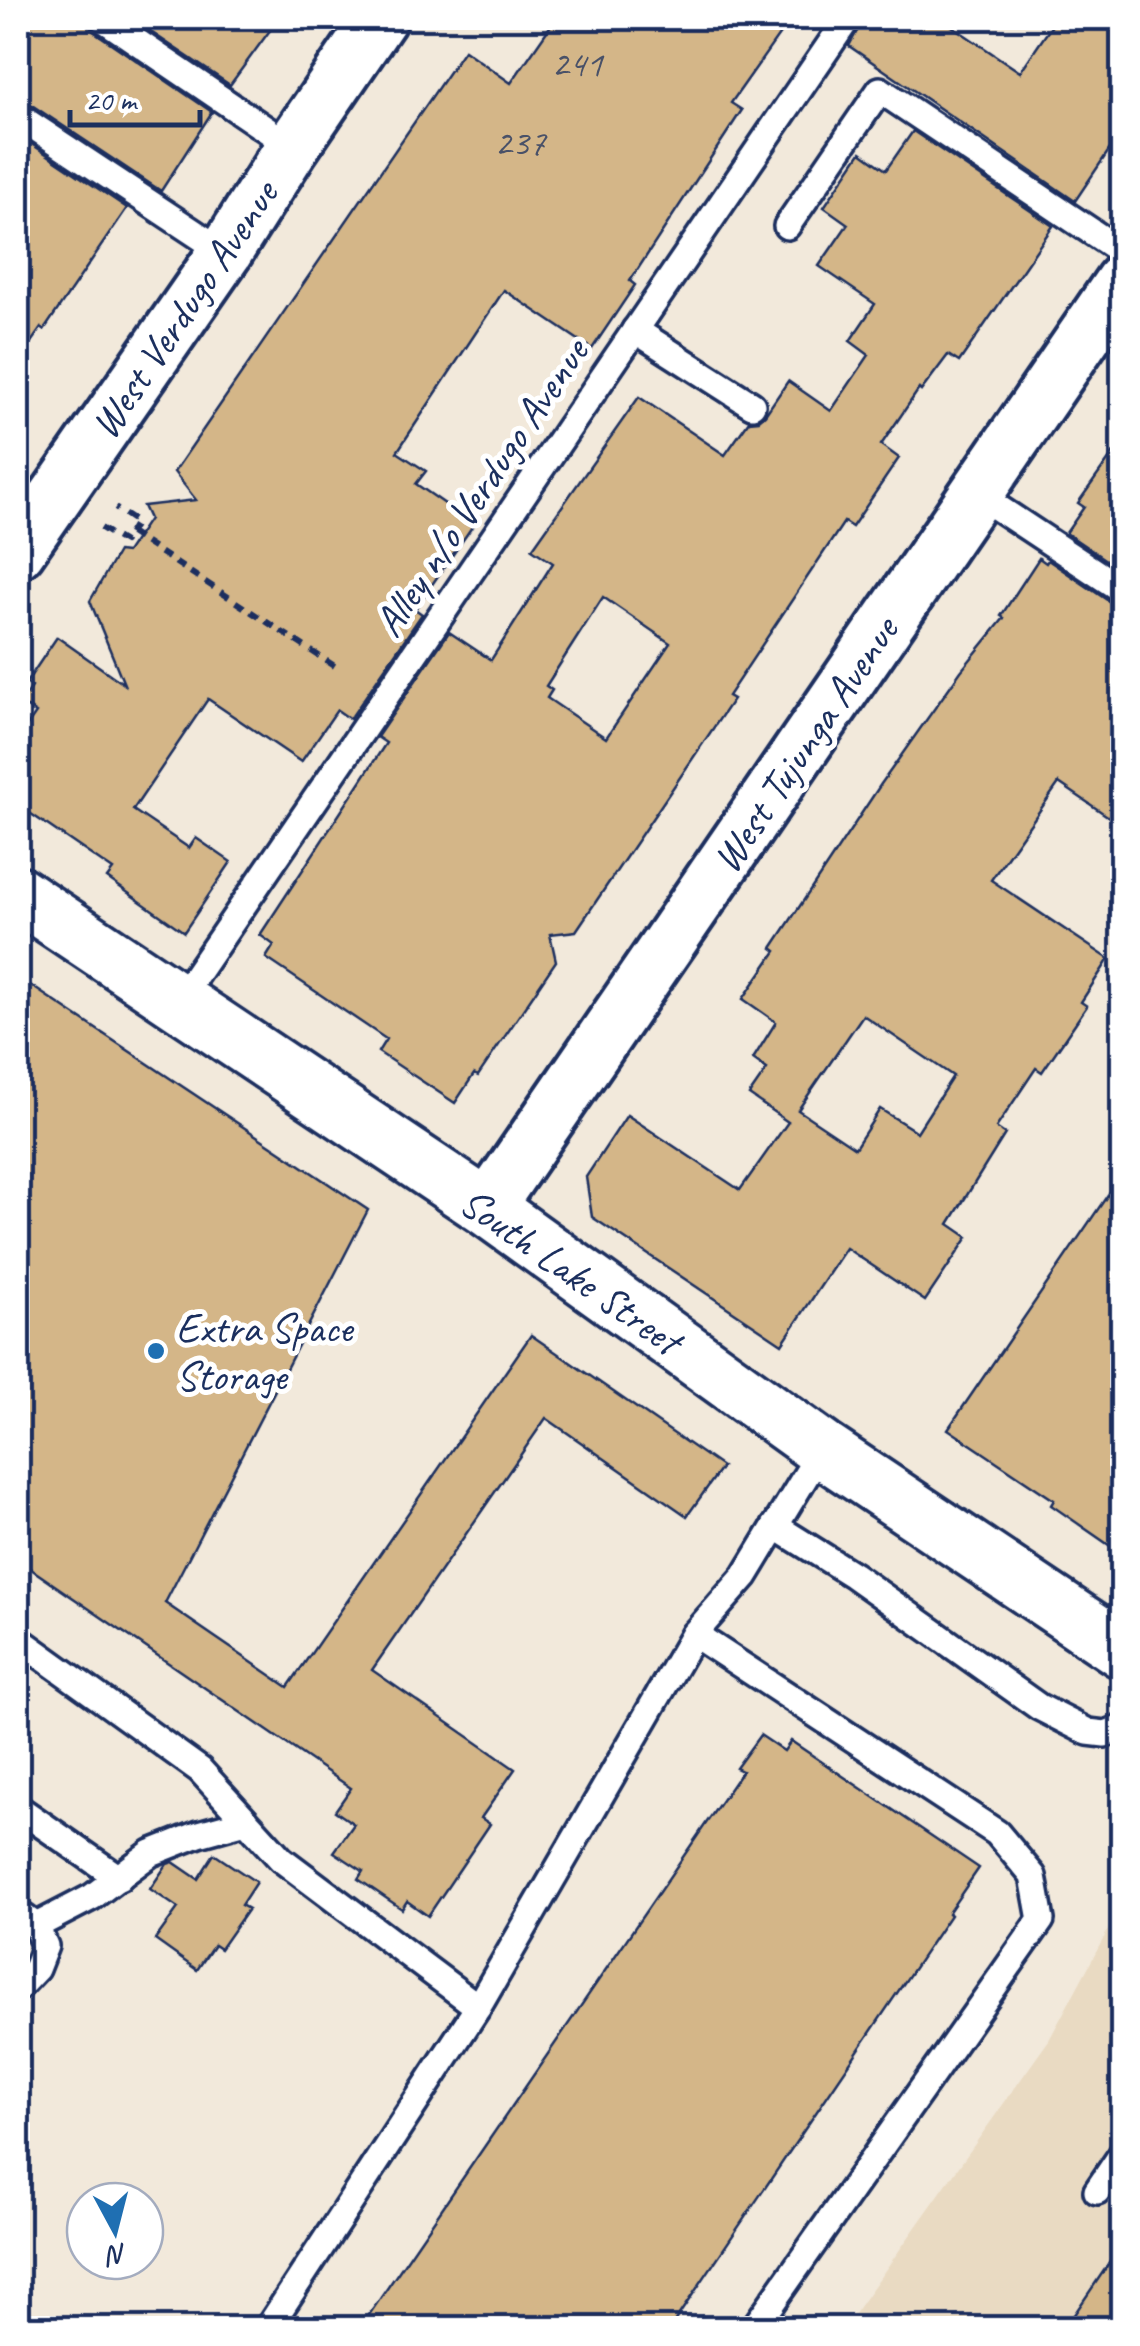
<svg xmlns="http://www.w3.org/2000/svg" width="1140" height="2346" font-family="Caveat,sans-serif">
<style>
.built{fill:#e9dac2}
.building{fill:#d4b688;stroke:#1b2f5e;stroke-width:2.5;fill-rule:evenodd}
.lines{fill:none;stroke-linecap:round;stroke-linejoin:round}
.lane-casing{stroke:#1b2f5e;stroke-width:32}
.street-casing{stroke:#1b2f5e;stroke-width:60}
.secondary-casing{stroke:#1b2f5e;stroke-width:62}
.path{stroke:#1b2f5e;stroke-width:6;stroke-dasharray:10 8;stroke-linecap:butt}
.lane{stroke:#fff;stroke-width:25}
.street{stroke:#fff;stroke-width:52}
.secondary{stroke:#fff;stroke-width:55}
.poi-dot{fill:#1f6fb2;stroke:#fff;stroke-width:4}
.labels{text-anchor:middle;stroke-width:10;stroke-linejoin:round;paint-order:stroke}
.number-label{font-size:38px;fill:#495168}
.street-label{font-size:42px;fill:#1b2f5e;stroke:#fff}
.poi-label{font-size:42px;fill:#1b2f5e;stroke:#fff;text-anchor:start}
</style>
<rect width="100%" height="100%" fill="#f2e9db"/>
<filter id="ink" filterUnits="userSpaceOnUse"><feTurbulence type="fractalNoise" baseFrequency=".01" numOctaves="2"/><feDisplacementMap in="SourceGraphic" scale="20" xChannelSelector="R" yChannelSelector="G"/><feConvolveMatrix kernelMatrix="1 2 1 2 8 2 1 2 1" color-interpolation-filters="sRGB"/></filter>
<g filter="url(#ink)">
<path class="built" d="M1122,1904V2328H844L1049,2040Z"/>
<g class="building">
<path d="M18,18H86L93,31L212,112L161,191L27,102L18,100Z"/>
<path d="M130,18H279L230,85Z"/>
<path d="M556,18H791L731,103L742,110L630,281L635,285L592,349L504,290L397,452L426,471L416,484L474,524L415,609L422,614L350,719L337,710L301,762L208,699L133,810L189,848L196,838L231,862L184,932L107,878L113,870L18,805V739L36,713L21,703L32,687L26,683L57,637L124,684L90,601L118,552L126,553L149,519L143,506L196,500L174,472L464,50L511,83Z"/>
<path d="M864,18H940L1020,72L1057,18H1122V131L1075,201L849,46Z"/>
<path d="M913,131L1053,226L959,362L948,355L921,391L919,389L881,445L899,458L852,527L844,522L728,696L733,699L576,931L550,934L556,961L478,1076L474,1074L455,1103L378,1052L386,1039L266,958L274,945L260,935L386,743L377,737L449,632L491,660L553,563L532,549L639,397L725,455L749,421L759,420L765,415L788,381L831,411L869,355L850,341L875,304L819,266L848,224L824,207L861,152L886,170ZM603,597L670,643L606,738L547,698L552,690L546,686Z"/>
<path d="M18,135L127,208L44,330L41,328L18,361Z"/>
<path d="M1122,441V571L1066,533L1084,507L1078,503Z"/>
<path d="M1039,558L1046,563L1048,560L1113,604L1122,606V826L1059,783L991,880L1109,959L1081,1002L1087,1006L1042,1072L1036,1068L996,1128L1005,1134L949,1224L968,1237L925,1301L846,1248L782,1344L592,1217L586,1177L627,1115L740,1190L788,1122L749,1095L767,1069L753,1059L776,1022L743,999L776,951L772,948L881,784L961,671L1004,618L1001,616ZM863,1015L953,1076L917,1132L880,1109L855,1148L798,1110Z"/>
<path d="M18,977L368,1210L165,1603L288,1687L531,1335L722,1467L687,1516L546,1418L372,1670L515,1769L481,1818L490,1824L428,1916L407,1901L402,1909L358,1879L363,1871L334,1852L354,1824L335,1811L351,1788L18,1560Z"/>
<path d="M1122,1174V1554L1051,1505L1054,1500L948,1429Z"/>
<path d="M760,1735L784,1751L791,1741L979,1868L948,1913L950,1915L670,2328H360L742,1771L736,1768Z"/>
<path d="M214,1854L256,1882L241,1905L248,1909L220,1949L214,1945L197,1970L155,1940L178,1908L150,1889L167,1864L173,1862L198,1879Z"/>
<path d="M1122,2244V2328H1065Z"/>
</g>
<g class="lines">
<defs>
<g id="lane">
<path d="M102,18L292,147"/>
<path d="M18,116L225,253"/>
<path d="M787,226L880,90L1122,252"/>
<path d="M635,330L752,405"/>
<path d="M977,494L1122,590"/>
<path d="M178,1001L848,18"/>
<path d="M775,1526L853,1575L1039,1707L1088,1732L1105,1734L1122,1728"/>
<path d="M694,1634L997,1833L1033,1876L1041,1920L754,2328"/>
<path d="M18,1639L200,1770L281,1859L478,2007"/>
<path d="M18,1808L119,1878"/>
<path d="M18,1913L36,1926L45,1946L36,1969L18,1988"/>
<path d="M36,1926L92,1897L151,1853L199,1834L246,1821"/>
<path d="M1097,2191L1122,2154"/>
<path d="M268,2328L478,2007L694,1634L745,1576L822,1449"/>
</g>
<g id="street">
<path d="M18,551L225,253L292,147L380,18"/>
<path d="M487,1208L1122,281"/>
</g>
<path id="secondary" d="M18,894L487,1208L822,1449L1122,1650"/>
</defs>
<use href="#lane" class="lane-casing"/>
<use href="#street" class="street-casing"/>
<use href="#secondary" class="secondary-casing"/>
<g class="path">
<path d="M101,528L124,542L136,522L115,508"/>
<path d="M130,533L336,667"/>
</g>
<use href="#lane" class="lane"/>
<use href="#street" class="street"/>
<use href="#secondary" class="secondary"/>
</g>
</g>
<circle class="poi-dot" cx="156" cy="1351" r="10"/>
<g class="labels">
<g class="number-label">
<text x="577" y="76">241</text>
<text x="520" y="155">237</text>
</g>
<g class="street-label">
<text transform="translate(183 309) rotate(-56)" y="15">West Verdugo Avenue</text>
<text transform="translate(480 487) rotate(-56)" y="15">Alley n/o Verdugo Avenue</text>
<text transform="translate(804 744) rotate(-56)" y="15">West Tujunga Avenue</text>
<text transform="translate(571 1270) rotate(35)" y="15">South Lake Street</text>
</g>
<g class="poi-label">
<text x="176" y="1342">Extra Space<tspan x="176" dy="48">Storage</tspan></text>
</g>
</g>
<rect width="1140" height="2346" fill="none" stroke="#fff" stroke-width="60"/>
<rect x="30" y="30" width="1080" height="2286" fill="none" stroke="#1b2f5e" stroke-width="4" filter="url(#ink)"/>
<g transform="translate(115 2231) rotate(173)"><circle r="48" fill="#ffffff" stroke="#a4acbf" stroke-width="2.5"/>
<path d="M0-8L18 38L0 25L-18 38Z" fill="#1f6fb2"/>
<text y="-15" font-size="28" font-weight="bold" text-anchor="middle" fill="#1b2f5e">N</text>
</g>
<path d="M70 110v15h130v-15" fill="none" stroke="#1b2f5e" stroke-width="5"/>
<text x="85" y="110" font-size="30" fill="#1b2f5e" stroke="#ffffff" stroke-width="8" paint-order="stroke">20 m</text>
</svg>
